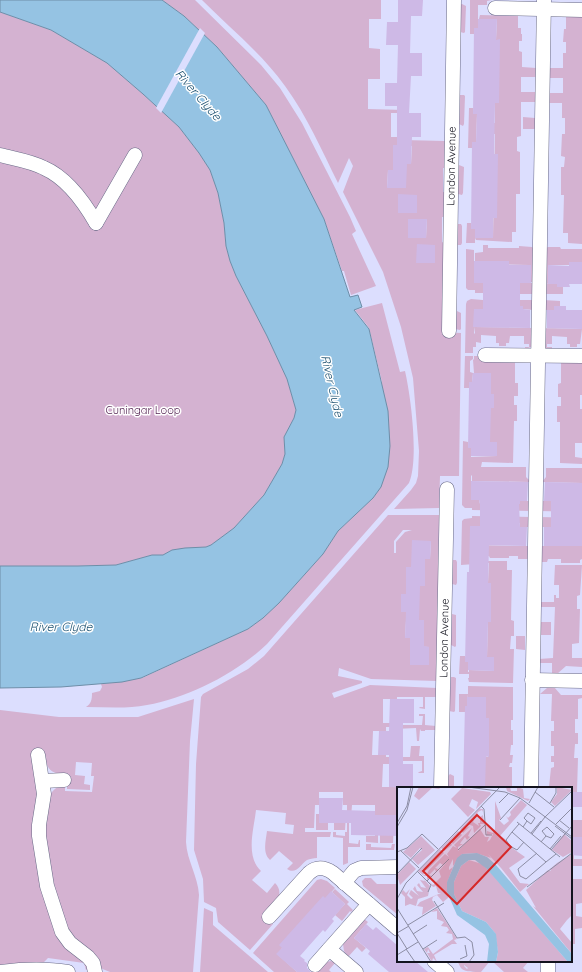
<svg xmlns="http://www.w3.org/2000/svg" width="582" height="972" font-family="Quicksand,sans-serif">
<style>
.green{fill:#d4b2d1;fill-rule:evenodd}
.water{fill:#95c3e3;stroke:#6e8ea8}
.pier{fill:#dcdefe}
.building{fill:#ceb9e6}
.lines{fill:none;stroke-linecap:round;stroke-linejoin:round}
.minor-casing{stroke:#6a6b88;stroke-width:15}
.minor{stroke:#fff;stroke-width:14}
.labels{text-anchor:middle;stroke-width:3;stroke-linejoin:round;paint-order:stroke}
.street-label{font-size:11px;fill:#13131e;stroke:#fff}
.park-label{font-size:11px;fill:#562655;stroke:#fff}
.water-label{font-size:12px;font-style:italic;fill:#194f6f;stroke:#fff}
.inset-road{fill:none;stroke:#8c8da4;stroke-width:1}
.view{fill:#d62828;fill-opacity:0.15;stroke:#d62828;stroke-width:2}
.inset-edge{fill:none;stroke:#13131e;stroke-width:2}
</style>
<rect width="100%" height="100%" fill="#dcdefe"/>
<g class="green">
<path d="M162,0H195L261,65L280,88L302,123L350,217L356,231L352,234L376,286L351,295L344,271H342L324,219L266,105L217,47L184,16Z"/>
<path d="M202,0H381V19H369V48L380,49V79H368V109L404,110L403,113H391V137H403V140L445,141V168H443V192H445L444,217H442V242L444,243L443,332L461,333L459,476H440L439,508L394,509L411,490L416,483L418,476L419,451L413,378L401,327L383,272L343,192L353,166L349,158L338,183C322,151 307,116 285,86C262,54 230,28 202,0ZM393,145L412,146L411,164H393ZM388,170H406V188H387ZM417,195V213H398ZM408,219H427L426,238H408ZM417,245H435V263H417Z"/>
<path d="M470,0H492L487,1V5H478V28H475V34H470Z"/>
<path d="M462,4L466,6L465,32L464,33L460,32V5Z"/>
<path d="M0,12L51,30L107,63L143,94L179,127L199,153L210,170L218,193L224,223L226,246L230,261L236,276L267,336L287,379L296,410L294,418L284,437L285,454L282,464L264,495L234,528L211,545L206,547L172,550L163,555H152L116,565L78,566H0Z"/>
<path d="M480,15L518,16V28H521V34H522V41H519V51L522,52V67L536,68V77H521V92H535V102H521V136L517,137V151L520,152V194H516V232H512V242L476,240L475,238H493L495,134L477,133V123H495V103H499V40H496L497,19H479Z"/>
<path d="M566,16L582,17V244L568,243V233H563L564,195H561V167H564L565,157L561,156L562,134H565V118H562V103H548V93H563V78H549V68H563V53H566V42H563L564,29H566Z"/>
<path d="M460,95H464L465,96L464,124L463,126L459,124Z"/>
<path d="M469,108H473V114H477L476,142L473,148H468Z"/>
<path d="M523,117L535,118V129H523Z"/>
<path d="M459,165L464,167L463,193L462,195L458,194V166Z"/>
<path d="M467,223H471V229H475V243H466Z"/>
<path d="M458,224H461L462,226V243L461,245H457Z"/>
<path d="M483,245H488V248H519V246L532,247L534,249V294H514L520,287V283H533L532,282H529V265L475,264V253L483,252Z"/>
<path d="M548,247H560L561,249H582V262L569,265H549V283H545L557,284L558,287H563V294H544L545,249Z"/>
<path d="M466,249L474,250V282L483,283L489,293H475V290H468L466,288Z"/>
<path d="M471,299L483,300V309H474V334L475,333L474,327L532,328L533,310L523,309V306H512L503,300H534L531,347L525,349V347H529V344H524V336H510L509,343H506V346H499V343H496V336L481,335V343L476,342V347H473V353H465L466,304L467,301Z"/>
<path d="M543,300L560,301V307L554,310H545L544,328L582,329L580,344H577V347H570V344H567V337L552,336V344H547V347H552V349L545,348Z"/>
<path d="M382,303L400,372L405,371C411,397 419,460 409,483L267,644C237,673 188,698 147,705C127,709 106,707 86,707C91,704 92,700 92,693L100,691L102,687L101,684L142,678L248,629L263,618L279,603L323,554L338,531L373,498L379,490L382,382L369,328L355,310Z"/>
<path d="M457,311L461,313V329L460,330L455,329Z"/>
<path d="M465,356H473V359L470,361V372L473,373L472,382H469V388H464Z"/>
<path d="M474,356H482V361L515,362V383H518V396H514V405H517V421H514L513,463L482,462L481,467H526V477L530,481V482L472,481V476L471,475V500H479L480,504H520V501H531V511L472,510V508H465L462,505L463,441L468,442V447L471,448V457L497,456V442H490V408H494V394H491V373H474L473,360L474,359Z"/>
<path d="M561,363H582V395H580V409H582V443H575V457L582,458V464L560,463V422H557V406H561V397H558V384L561,383Z"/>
<path d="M546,468H582V483L542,482L546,477Z"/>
<path d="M540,501H551V505H563L582,512L540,511Z"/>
<path d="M388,515H439L437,681L371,679L339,668L338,676L362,681V683L332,693L334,698L370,685L437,688L436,697H425V709L419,708L420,707H423V697H397V699H383V723H397V725H422L423,716H419V714H425V725L436,726V730H425V731H421L420,729L419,741H417L416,728L395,729V727H386V731H373L372,755H386V757H410L411,746H420L419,756H424V773H418L419,772L422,771V761H394L393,764H383L382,787H396V790H398V815L394,823L393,843H380V819H375V805H352L351,818L349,819V843L358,844L359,840H360V847H348V863L343,865V838L333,837V832H336V835L345,836V832H347V805H343V792H319V805H315L314,828H305V832H331L330,837H317V858C313,858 310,859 307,860C300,865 296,875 287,869L293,863L279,851L270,860C262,853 266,840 267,831L293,834L294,825L285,824L286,813L256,810C254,829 245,856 261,871L252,880L267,893L275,883C279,887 280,891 279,896L264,915L273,924L250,950L218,922L216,908L204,902L203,879L194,850L196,764L201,697L203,694L248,669L264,656ZM403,530H412L405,532L396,542V553H394V541ZM412,541H431L430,559H412ZM406,567L425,568V586ZM401,594H419V612H401ZM406,620H424V638H405ZM410,646L429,647V665H410Z"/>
<path d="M472,516L531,517L528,559H518V556H509V558H490L489,556H486L485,561H507V570H512L511,620L514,621V636H511L510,649H514L513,683L469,682L468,678H469V674H459L460,656H465L468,662V672H469V670L494,671V657H487L488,622H491V584L488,583L489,563L461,565L462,521L464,519L472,518ZM480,523H520V527H529V546L471,545L480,526Z"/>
<path d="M540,517L582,518L562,524H551V527H542L541,546H582V559L580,560V563H561V559H548L547,562H542Z"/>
<path d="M453,560H456L457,562V583L456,585L452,584Z"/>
<path d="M555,565H582L580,595L577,596V609H580L579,643L572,644V658H582V667L566,666L557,674H552V663H539V659L553,658L555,607H540V602H554V595H556V598H559V585H554Z"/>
<path d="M452,614L456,615V646L455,647L451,645Z"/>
<rect x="540" y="622" width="11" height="13"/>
<path d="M516,636H525V650L516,649Z"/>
<path d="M451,677H454L456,678L455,711L454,712L449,711Z"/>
<path d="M468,686L513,687V720H511V730H513V745H511L510,755H513L512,763H510L509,767H512V787L485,788V756L488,757L489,718H486V697H468Z"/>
<path d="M554,687L561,695H582V698L578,699V719H575V733H578V744H575L574,758H578L577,792H571V788L549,787L551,768L554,767V762H551V756H554V746H551V731H554V721H551L552,694H540L547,688Z"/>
<path d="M459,694H468L467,706H465V712H459Z"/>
<path d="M194,699L190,741L186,842C187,861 198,876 199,895L193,972H110L100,968L89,954L71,939L51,890V887C47,861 42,838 46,813C48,801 49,787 65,785V791L92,792L94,776H91L92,763L76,762L75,775L85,776L84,784L90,785V790L67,789V775C50,774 45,768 45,752L31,754L40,796L38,810L34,826L35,840L46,900L55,919L57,930L64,942L68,946L85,956L88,963L91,967L86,970L84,963L48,958L42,964L0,965V710L59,717H138Z"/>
<path d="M450,774L454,776V788H448V776Z"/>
<path d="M316,814H319V823H328V830H316Z"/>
<path d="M342,814H346L345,830H334V823H342Z"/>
<rect x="571" y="820" width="11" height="17"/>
<path d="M375,827H378V843L366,842V836H375Z"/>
<path d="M366,844H371V847L391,848L392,844H395L394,850H366Z"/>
<path d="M571,855H574V859H582V866H571Z"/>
<path d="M365,878H371L377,884H398V915L363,886L362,881Z"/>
<path d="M321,879L327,881L335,888L277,954L297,972H274L253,953L317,880Z"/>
<path d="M571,879H582V903L576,904V916L582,917V928L575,929V944H571Z"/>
<path d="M335,889L349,902L347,904L353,910L351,912L350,911L342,921L335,915L345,904L332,892Z"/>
<path d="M204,908L213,912V925L268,972H200Z"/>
<path d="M364,919L368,922L354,938L366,948L362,952L357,947L348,957L344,951L343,944Z"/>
<path d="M331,961L335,963L329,970L331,972H318L316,971L326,962Z"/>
<path d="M456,961H464V966L467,969L468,968L464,965V961H490L481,972C474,972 466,972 462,969C459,966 460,964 456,961Z"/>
<path d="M492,961H515L517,963L519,961H529L523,968L528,972H504Z"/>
</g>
<path class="water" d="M0,0H162L184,16L217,47L266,105L324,219L350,297L358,295L362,307L354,310L369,329L388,411L390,446L388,467L381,487L373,498L338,531L323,554L279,603L263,618L248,629L141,678L122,682L61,687L0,688V566H78L116,565L152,555H163L172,550L185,548L206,547L211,545L234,528L264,495L282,464L285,454L284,437L294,418L296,410L287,379L267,336L236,276L230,261L226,246L224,223L218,193L210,170L199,153L179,127L143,94L107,63L51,30L0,12Z"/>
<path class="pier" d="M200,28L205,33L161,113L156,108Z"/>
<g class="building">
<path d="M398,0H423L422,16H411L410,53H422V76H411L409,113H421V137H412L411,164H407L406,188H387L388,170H393V145H397V106H385V83H397L398,45H386L387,22H398Z"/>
<path d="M478,19H497L496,40L500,39L499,103H495L494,154H498L497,218H493V238H475V229H471L472,142H476L477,114H473L474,28H478Z"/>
<path d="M398,194L417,195V213H398Z"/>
<path d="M408,219H427L426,238H408Z"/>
<path d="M417,244L435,245V263H416Z"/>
<path d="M474,261H509V265H531V283H520V306H523V309L530,310V328L473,327L474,309H483V283H474Z"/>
<path d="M569,262H582V284H569L570,287H557V284H548V265L569,266Z"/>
<path d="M554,306H566V310H582V329L547,328V310H554Z"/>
<path d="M473,373H491V394H494V408H491L490,442H497V456H471V448H468L469,389V382H472Z"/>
<path d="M471,481L528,482L527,501H520V504H519L520,527H527L526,546L489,545L488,583H491V622H488L487,657H494V671L468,670V662H465L467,572H469L470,526H480V504L479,500H471Z"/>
<path d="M545,482L582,483V546H544V527H551V501H544Z"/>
<path d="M412,540L431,541L430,559H425V586H420L419,620H424V646L429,647V665H410V638H405L406,612H401V594H406V567H411Z"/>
<path d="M467,697H486V718H489V757L486,756L485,788H463L465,706H467Z"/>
<path d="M390,699H414V723H403V764H413V788L389,787V755H378L379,731H389Z"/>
<rect x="571" y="792" width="11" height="15"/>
<path d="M319,798H343L342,810L375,811V815H398V836L351,835V823H319Z"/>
<path d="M571,837H582V856L571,855Z"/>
<path d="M331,891L345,904L332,919L334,921L325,932L323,930L300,956L305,960L304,961L307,963V968L311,972H297L276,954L282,948L279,945L323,896L325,898Z"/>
<path d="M366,924L373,930L376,927L398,946V961H415L428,972H389L368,954L370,951L354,938Z"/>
</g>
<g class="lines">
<defs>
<g id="minor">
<path d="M495,8L582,10"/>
<path d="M0,155C15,159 31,161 44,168C67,178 84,202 96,223"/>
<path d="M96,223L135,155"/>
<path d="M449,331L454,0"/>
<path d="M485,355L582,356"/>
<path d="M532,680L582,681"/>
<path d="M38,755L44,794L39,825V836L47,886L62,932L70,943L88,957L93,963L95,972"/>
<path d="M43,781L64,780"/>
<path d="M441,788L447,489"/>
<path d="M531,788L544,0"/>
<path d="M344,883L354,871L361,868L398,867"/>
<path d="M269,917L309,873C317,866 324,867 333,873L398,929"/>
<path d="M329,949L356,972"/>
<path d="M434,961L447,972"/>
<path d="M315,965L369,904"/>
<path d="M0,972C23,969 45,968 68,972"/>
<path d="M548,972V961"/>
</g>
</defs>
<use href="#minor" class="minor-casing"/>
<use href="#minor" class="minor"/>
</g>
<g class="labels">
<g class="street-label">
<text transform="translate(451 166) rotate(-89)" y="4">London Avenue</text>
<text transform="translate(444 638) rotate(-89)" y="4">London Avenue</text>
</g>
<g class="park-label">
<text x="143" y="414">Cuningar Loop</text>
</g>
<g class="water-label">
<text transform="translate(198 95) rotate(49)" y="4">River Clyde</text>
<text transform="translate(332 386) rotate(77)" y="4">River Clyde</text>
<text x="61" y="631">River Clyde</text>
</g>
</g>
<g transform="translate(397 787)">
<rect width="175" height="175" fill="#dcdefe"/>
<path d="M22,0H41L43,2L35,1L22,13L17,9ZM109,0H113L114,4H120V0L126,2L127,11L133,12L131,14L110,4ZM160,0L175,3L158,19L154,15L160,7ZM65,1L93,5L94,7L79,22L81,15L75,12L72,19L78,23L71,30L54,12ZM124,13L130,18L103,49L108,52L111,58L128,70L112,81L123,96L132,97L123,105L104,81L91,67L94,71L79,66L65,67L56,79V72L52,80V83L56,80L50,96L51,111L46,115L40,108L36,110L35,113L39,119L25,128L26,120L20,119L23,115L44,106H41L39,99L36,100L31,94L36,98L44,90L42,84L52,72L46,78L43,76L38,81L41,82L39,85L38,82L32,88L35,89L33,91L30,93V89H26L29,87L32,89L30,87L32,83L48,67L52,70L50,67L56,59L60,61L57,58L75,41L71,49L73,50L70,53L68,50L64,55L63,57H66L61,60V64L83,42L88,50H92L90,55L93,53L96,47L90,48V44L96,46L98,42V14L104,31L102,33L107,38L112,34L109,29L111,31L114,28L113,25ZM84,20L83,22H86V25L85,23L81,25L76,35L82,39L81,36H83V30L86,28L87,37H83L84,39L77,46L76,39L70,37L65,43L73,39L66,46L63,42ZM61,44L65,48L56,57L53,54L55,58L47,64L44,61ZM167,47L175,54V65L166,70L155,63ZM24,49L38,63L21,78L15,72L25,63L23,61L14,71L6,65ZM43,62L47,66L31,82L28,84L25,82L28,86L26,88L21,84ZM175,67V128L170,133L140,99L170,133L163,142L175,156V167L136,119L139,121L129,103L151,83L154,84L153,82L160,76ZM72,73L85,77L97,89L171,175H99L101,165L98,146L89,135L65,124L57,107V95L64,79ZM12,75L19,82L3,98L0,88ZM25,90L33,99L31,109L21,112L19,119L13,117L8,119V110L4,106L6,103L9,106L13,102L10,108L14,112L16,111L12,107L14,103L22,109L16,102L18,99L20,104L26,105L20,98L22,96L24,100L29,101L23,93L28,94ZM40,121L50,136L48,138L50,136L60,152L57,153L60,157H55L37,168L40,175L36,171L35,175L30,166H33L31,162L30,166L27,162L31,160L36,167L56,152L55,147L49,146L52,143L50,140L44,139L47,135L40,132V124L34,125Z" fill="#d4b2d1"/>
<path d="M80,66L90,70L99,78L169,160L175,167V175H171L90,82L78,73H72L64,79L57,95V107L65,124L89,135L99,147L101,165L99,175H90L92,157L88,148L60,128L50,105V95L60,71L65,67Z" fill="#95c3e3"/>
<path class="inset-road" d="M71,0L108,5L123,11L175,50M138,5L157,20M102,16L111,7M132,16L141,0M153,16L159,6V0M84,19L87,22L89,48H95M103,33L123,11M162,33L172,41M120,35L163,70M0,36L10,19L14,0M122,37L115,45L149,75L159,67M159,37L175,21M158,39L175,52M0,40L10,23L16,0M126,40L130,34L127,31L131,26L138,31L134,37L130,34M115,45L109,53L113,59L120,63L127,55M134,46L144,34M135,47L148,30L175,4M144,55L149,49L145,44L150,40L157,47L154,51L149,49M153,62L164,49M61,63L88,38M154,63L175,39M4,64L22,81M0,65L10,61L25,47L41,62M140,66L121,82L123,89L129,92L149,75M20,84L34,98L31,105M0,87L25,61M30,94L52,72M130,100L175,66M0,112L9,96L103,0M37,114L60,151L68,150L75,155L77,168L72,175M0,121L34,175M11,138L47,116M0,146L10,162M0,146L12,139M16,147L30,138M9,162L18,175M26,162L40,153M0,168L21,155M63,172L70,169L68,158"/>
<path class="view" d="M80,28L114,60L60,117L26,84Z"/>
<rect width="175" height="175" class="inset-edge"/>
</g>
</svg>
